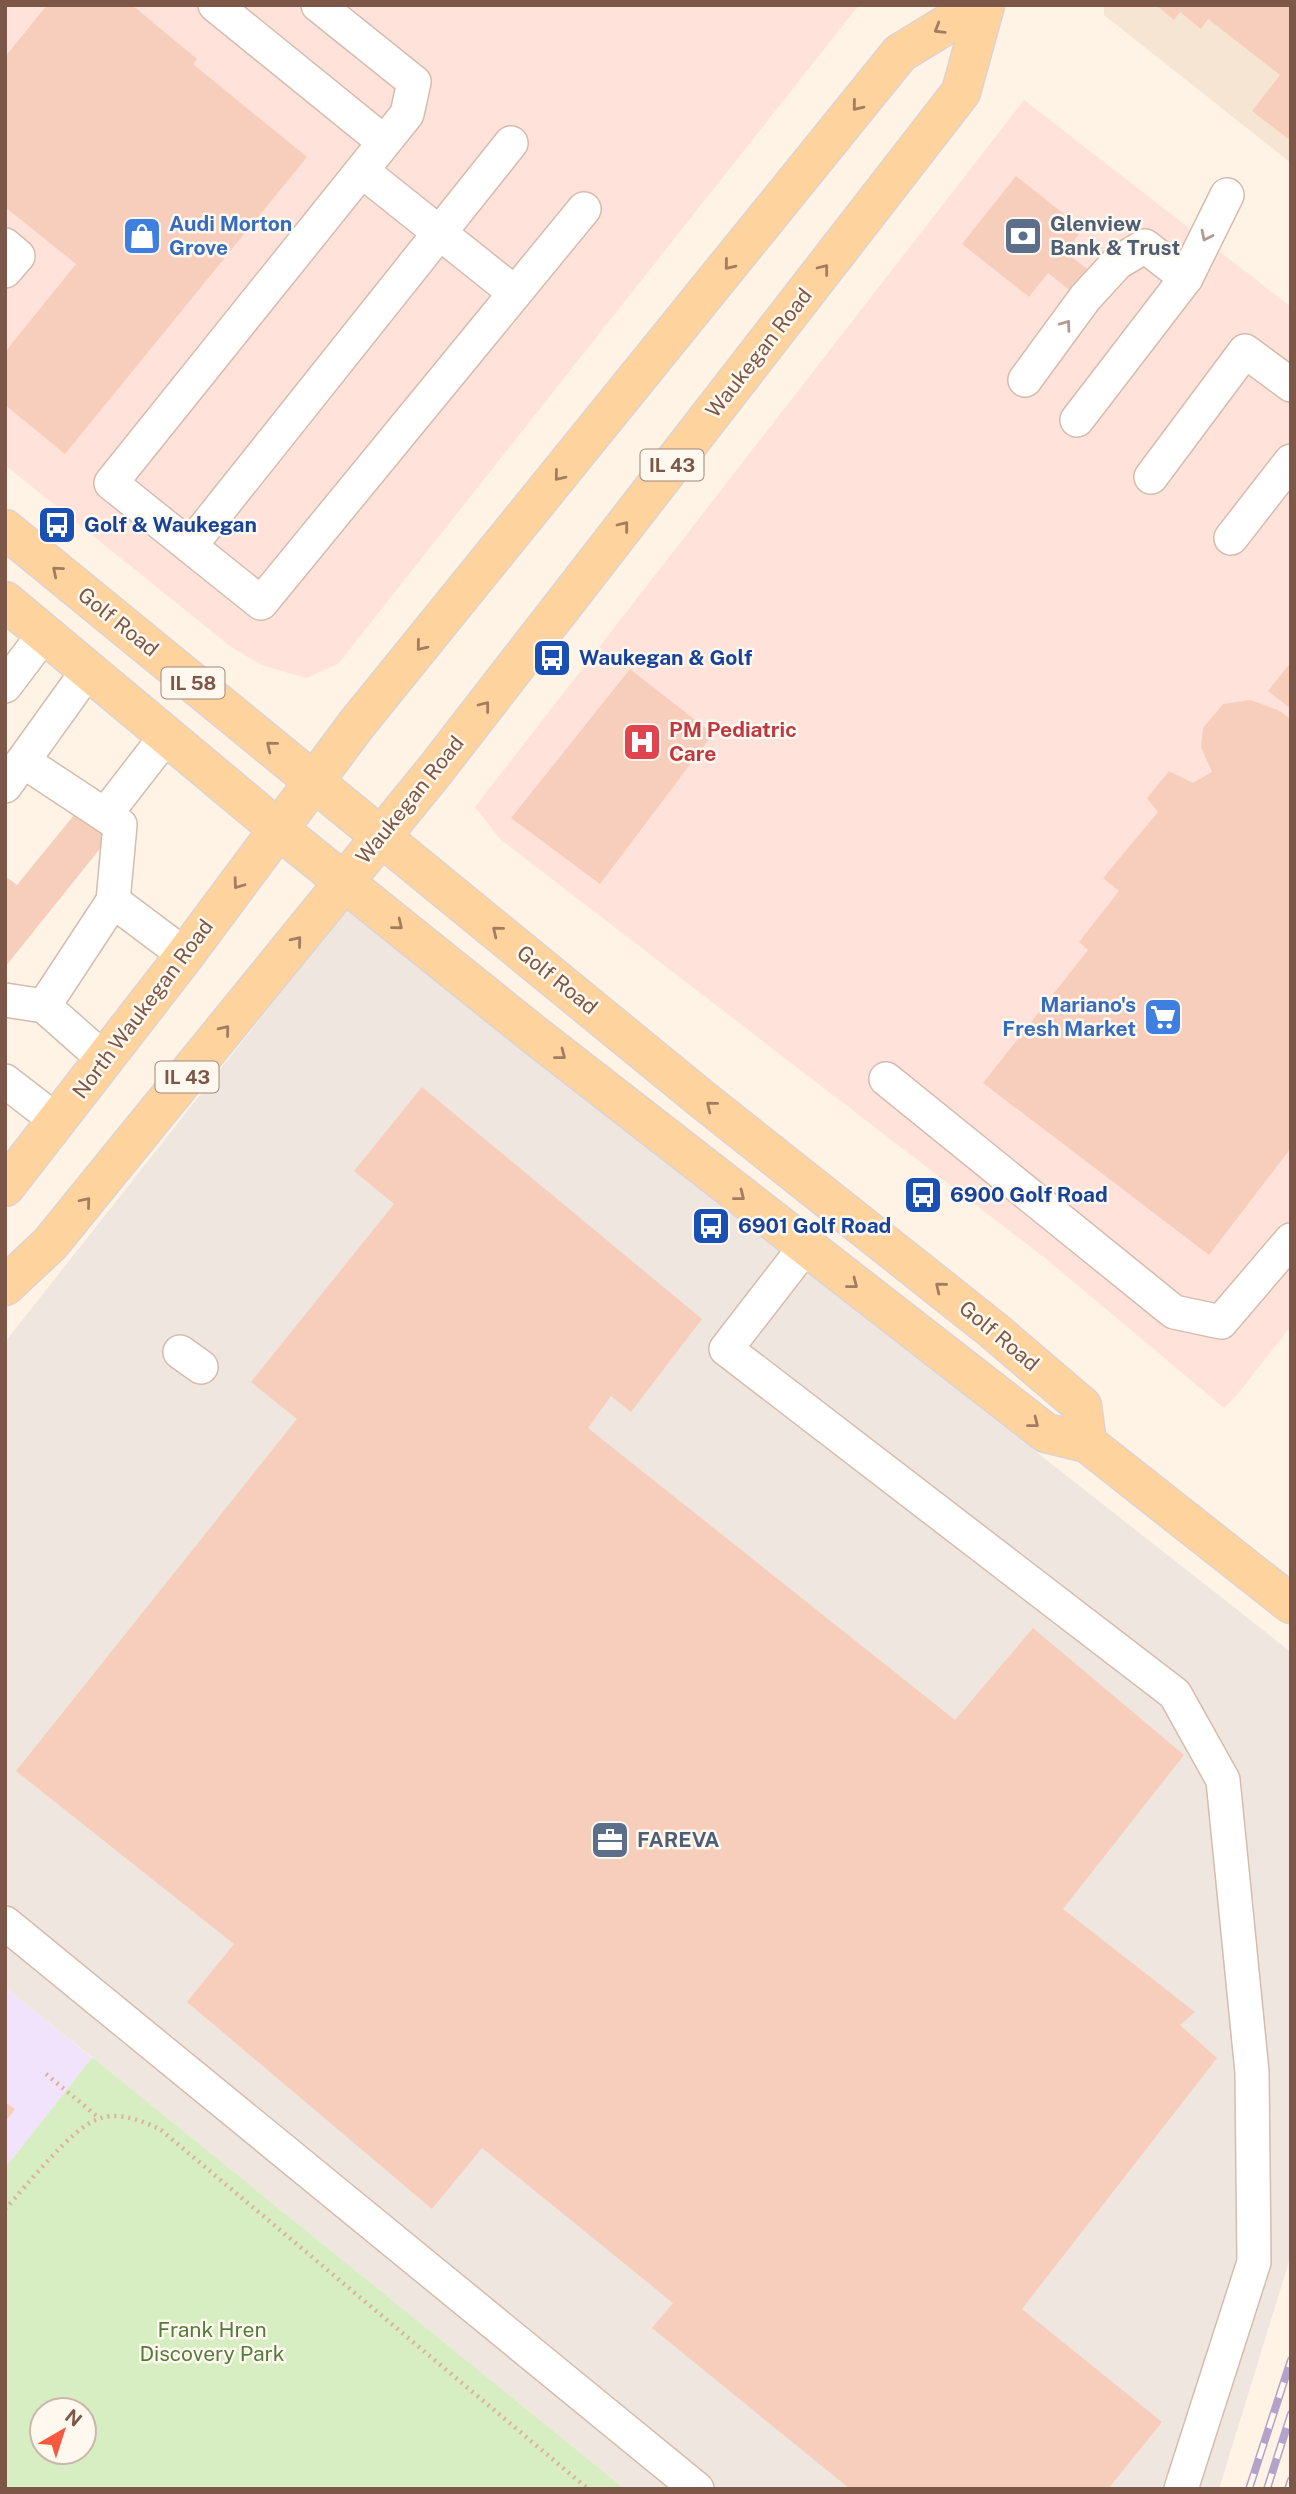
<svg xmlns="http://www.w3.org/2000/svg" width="1296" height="2494" font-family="'Public Sans',sans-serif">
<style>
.residential{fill:#f7e5d4}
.commercial{fill:#ffe2da}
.industrial{fill:#efe6e0}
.education{fill:#f0e3fb}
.green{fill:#d7eec2;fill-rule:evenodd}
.building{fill:#f7cebb}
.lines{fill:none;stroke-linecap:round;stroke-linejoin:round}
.minor-casing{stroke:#d5bcad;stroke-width:36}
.major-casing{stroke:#ddd3cf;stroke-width:41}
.path{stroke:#ddb19d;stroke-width:4.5;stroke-dasharray:2 5;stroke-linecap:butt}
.minor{stroke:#fff;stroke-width:33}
.major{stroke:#ffd39d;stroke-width:38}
.rail-casing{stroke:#b5a2cb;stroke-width:8}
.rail{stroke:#fff8ef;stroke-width:5;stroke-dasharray:16;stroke-linecap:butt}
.oneway{stroke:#a37c61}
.oneway2{stroke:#b09a91}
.labels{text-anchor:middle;stroke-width:5;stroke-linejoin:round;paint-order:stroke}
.shield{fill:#fff8ef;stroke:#a38779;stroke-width:2}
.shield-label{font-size:19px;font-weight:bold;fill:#7c5647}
.shop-label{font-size:21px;font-weight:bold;fill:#366cbe;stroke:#fff8ef;text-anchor:start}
.service-label{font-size:21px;font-weight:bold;fill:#4e5e75;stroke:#fff8ef;text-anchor:start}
.street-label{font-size:21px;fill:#7c5647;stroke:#fff8ef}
.transit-label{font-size:21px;font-weight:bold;fill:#164399;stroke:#fff8ef;text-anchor:start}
.health-label{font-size:21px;font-weight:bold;fill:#be3a42;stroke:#fff8ef;text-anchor:start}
.park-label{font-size:21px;fill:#537c3b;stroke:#fff8ef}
</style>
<rect width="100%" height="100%" fill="#fff3e6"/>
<path class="residential" d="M1104,5H1291V163L1104,15Z"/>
<g class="commercial">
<path d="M5,5H859L338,664L306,678L261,665L230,646L5,465Z"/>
<path d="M1024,100L1291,307V1326L1236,1396L1224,1408L1045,1258L500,839L475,807Z"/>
</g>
<path class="industrial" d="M346,910L1291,1652V2255L1219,2489H625L5,1987V1342Z"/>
<path class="education" d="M5,1987L92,2058L5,2168Z"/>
<path class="green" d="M92,2058H93L625,2489H5V2168ZM42,2410H84V2452H42Z"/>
<g class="building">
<path d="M47,5H132L197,59L193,64L307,157L65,454L5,405V352L76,264L5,207V57Z"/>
<path d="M1156,5H1291V141L1252,111L1280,75L1208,19L1201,29L1180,12L1174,20Z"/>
<path d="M1016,176L1083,229L1065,252L1094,274L1077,296L1048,273L1029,297L962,244Z"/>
<path d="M1291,662V709L1268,691Z"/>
<path d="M630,669L713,734L600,884L511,818Z"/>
<path d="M1250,700L1278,710L1291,719V1148L1209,1255L983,1083L1088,950L1079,942L1119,891L1103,878L1158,812L1147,798L1169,771L1193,783L1212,772L1201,747L1203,728L1223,704Z"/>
<path d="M79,809L111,835L5,967V876L17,885Z"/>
<path d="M422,1087L702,1319L631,1412L611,1396L588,1428L955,1720L1033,1628L1184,1755L1063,1909L1195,2012L1180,2025L1217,2058L1022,2309L1162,2422L1108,2489H850L652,2328L673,2303L482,2148L432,2209L187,2002L234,1944L16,1771L297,1419L251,1382L394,1204L354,1171Z"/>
<path d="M5,2102L15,2109L5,2122Z"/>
</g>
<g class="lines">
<defs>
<g id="minor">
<path d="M215,5L384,142"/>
<path d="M318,5L414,82L407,114L111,483L261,603L584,209"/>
<path d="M362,171L515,293"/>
<path d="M5,245L18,256L5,271"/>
<path d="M1025,380L1085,298L1117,263L1145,246L1186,278"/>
<path d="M1077,420L1186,278L1227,195"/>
<path d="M1151,477L1245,351L1291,385"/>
<path d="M1231,538L1291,461"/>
<path d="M190,546L511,143"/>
<path d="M5,686L45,633"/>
<path d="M23,761L120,825L113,901L44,1006"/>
<path d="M5,786L89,669"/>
<path d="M105,815L167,735"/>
<path d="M113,901L185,955"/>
<path d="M5,1000L44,1006L104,1059"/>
<path d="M886,1079L1174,1312L1221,1322L1291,1240"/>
<path d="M5,1081L57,1121"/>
<path d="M805,1247L726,1349L1175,1694L1223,1780L1252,2072L1254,2262L1181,2489"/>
<path d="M180,1352L201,1367"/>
<path d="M5,1923L697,2489"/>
</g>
<g id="major">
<path d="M5,529L703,1100L993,1330L1082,1406L1087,1443"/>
<path d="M5,601L278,829L532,1033L1046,1433L1087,1443L1291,1604"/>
<path d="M5,1187L185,955L356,725L900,53L979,5"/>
<path d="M5,1286L50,1244L436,769L961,92L985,5"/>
</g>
</defs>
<use href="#minor" class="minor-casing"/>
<use href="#major" class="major-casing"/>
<g class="path">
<path d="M46,2074L99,2118"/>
<path d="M5,2209C27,2186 70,2129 98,2119C119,2111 143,2121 161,2130L588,2489"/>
</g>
<use href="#minor" class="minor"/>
<use href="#major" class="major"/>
<defs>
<g id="rail">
<path d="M1249,2489L1291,2360"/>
<path d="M1267,2489L1291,2414"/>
<path d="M1288,2489L1291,2480"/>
</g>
</defs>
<use href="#rail" class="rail-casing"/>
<use href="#rail" class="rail"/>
</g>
<defs><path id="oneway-chevron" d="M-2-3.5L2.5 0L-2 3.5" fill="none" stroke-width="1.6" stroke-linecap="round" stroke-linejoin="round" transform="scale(1.75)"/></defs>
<g class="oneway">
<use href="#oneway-chevron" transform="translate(939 29) rotate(149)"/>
<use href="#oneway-chevron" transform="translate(857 106) rotate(129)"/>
<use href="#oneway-chevron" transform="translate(729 265) rotate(129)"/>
<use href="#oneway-chevron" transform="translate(824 269) rotate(-52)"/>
<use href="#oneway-chevron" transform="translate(559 476) rotate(129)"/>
<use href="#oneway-chevron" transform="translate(624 526) rotate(-52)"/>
<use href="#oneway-chevron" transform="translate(57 571) rotate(-140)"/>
<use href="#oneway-chevron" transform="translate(421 646) rotate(129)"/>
<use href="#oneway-chevron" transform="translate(485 706) rotate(-52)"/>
<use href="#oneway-chevron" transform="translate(271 746) rotate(-141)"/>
<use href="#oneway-chevron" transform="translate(238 884) rotate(126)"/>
<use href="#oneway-chevron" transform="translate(398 925) rotate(39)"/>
<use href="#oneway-chevron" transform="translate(497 931) rotate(-141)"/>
<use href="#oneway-chevron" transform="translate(297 941) rotate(-51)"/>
<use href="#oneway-chevron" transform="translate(225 1030) rotate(-51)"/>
<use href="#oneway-chevron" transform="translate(561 1055) rotate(38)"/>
<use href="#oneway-chevron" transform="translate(711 1106) rotate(-141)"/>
<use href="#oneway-chevron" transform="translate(740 1196) rotate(38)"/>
<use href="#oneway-chevron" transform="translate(86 1202) rotate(-50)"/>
<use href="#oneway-chevron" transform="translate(853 1284) rotate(38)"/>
<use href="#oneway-chevron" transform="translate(940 1287) rotate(-141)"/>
<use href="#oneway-chevron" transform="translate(1034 1423) rotate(38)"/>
</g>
<g class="oneway2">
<use href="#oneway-chevron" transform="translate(1206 236) rotate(116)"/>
<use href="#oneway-chevron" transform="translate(1066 325) rotate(-54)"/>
</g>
<defs>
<symbol id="shop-square" viewBox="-11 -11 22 22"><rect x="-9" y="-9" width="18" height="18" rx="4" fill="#3f7fe0" stroke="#fff8ef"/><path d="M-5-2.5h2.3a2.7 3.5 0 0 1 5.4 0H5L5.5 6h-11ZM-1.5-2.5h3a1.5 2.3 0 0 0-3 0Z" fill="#fff"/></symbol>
<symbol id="bank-square" viewBox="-11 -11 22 22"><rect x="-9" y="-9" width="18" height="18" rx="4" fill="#5c6f8a" stroke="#fff8ef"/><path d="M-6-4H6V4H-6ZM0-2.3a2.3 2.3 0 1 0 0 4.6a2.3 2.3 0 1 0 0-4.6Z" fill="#fff"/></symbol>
<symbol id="bus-square" viewBox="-11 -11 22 22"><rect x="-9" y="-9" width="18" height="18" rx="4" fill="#1a4fb4" stroke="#fff8ef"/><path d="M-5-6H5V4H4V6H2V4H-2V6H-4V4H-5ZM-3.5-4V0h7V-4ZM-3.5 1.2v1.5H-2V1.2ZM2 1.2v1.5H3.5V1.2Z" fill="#fff"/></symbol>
<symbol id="hospital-square" viewBox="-11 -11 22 22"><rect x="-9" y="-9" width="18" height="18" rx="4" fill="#e0444e" stroke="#fff8ef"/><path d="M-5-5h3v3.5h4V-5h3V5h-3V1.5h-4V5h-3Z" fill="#fff"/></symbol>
<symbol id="supermarket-square" viewBox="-11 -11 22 22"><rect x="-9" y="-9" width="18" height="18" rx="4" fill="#3f7fe0" stroke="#fff8ef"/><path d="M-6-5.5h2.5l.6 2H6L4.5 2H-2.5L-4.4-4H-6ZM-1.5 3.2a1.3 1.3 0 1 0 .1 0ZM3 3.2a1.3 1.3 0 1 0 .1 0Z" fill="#fff"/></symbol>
<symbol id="office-square" viewBox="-11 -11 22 22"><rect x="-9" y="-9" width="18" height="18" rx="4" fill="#5c6f8a" stroke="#fff8ef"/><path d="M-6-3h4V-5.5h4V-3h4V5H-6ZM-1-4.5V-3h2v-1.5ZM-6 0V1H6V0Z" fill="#fff"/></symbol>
</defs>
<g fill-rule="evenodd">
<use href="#shop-square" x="120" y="214" width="44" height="44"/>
<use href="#bank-square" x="1001" y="214" width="44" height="44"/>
<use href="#bus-square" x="35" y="503" width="44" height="44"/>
<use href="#bus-square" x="530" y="636" width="44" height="44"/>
<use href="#hospital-square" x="620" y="720" width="44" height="44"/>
<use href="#supermarket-square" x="1141" y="995" width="44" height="44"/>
<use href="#bus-square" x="901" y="1173" width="44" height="44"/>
<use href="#bus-square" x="689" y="1204" width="44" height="44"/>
<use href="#office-square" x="588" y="1818" width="44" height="44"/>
</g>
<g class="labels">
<g class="shield">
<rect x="640.5" y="449.5" width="63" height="31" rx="5"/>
<rect x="161.5" y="667.5" width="63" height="31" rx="5"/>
<rect x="155.5" y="1061.5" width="63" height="31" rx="5"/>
</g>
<g class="shield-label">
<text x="672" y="472">IL 43</text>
<text x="193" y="690">IL 58</text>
<text x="187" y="1084">IL 43</text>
</g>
<g class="shop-label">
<text x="169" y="231">Audi Morton<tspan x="169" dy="24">Grove</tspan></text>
<text x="1136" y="1012" text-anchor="end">Mariano's<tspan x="1136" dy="24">Fresh Market</tspan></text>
</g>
<g class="service-label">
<text x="1050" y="231">Glenview<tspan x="1050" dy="24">Bank &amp; Trust</tspan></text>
<text x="637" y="1847">FAREVA</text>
</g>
<g class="street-label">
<text transform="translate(759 353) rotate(-52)" y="7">Waukegan Road</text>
<text transform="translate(118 622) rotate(39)" y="7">Golf Road</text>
<text transform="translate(410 800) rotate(-51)" y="7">Waukegan Road</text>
<text transform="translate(557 980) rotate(39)" y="7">Golf Road</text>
<text transform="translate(143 1009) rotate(-53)" y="7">North Waukegan Road</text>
<text transform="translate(999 1336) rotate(40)" y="7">Golf Road</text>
</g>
<g class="transit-label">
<text x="84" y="532">Golf &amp; Waukegan</text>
<text x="579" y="665">Waukegan &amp; Golf</text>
<text x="950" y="1202">6900 Golf Road</text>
<text x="738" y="1233">6901 Golf Road</text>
</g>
<g class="health-label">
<text x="669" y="737">PM Pediatric<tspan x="669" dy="24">Care</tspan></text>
</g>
<g class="park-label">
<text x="212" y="2337">Frank Hren<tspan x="212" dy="24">Discovery Park</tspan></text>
</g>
</g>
<rect width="1296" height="2494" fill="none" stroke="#7c5647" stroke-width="14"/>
<g transform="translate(63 2431) rotate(39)"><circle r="33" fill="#fff8ef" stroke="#cbb7ac" stroke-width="2"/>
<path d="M0-5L12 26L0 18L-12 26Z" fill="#f55a3f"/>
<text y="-10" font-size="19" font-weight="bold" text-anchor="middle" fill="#7c5647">N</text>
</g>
</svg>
